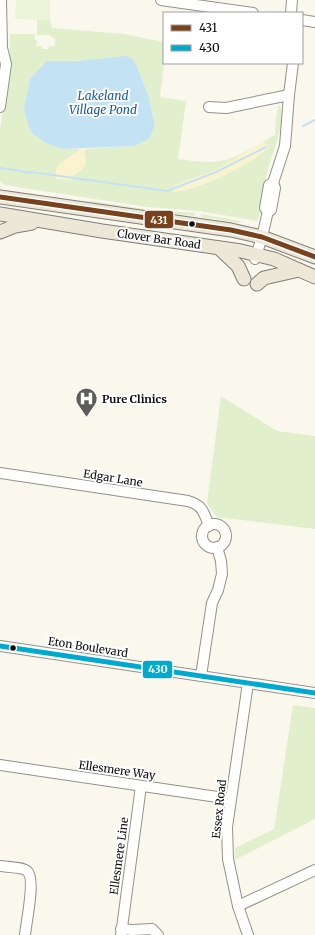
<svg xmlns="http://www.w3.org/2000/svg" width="315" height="935" font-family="Merriweather,serif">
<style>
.green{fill:#e1efcd;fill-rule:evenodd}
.sand{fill:#fbf2ce}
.pitch{fill:#ebf4d6}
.water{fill:#c3e2f3}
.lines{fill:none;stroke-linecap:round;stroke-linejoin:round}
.stream{stroke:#c3e2f3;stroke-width:2}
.minor-casing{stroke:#92918c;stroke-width:12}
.major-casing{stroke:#7f7e7a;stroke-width:15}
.minor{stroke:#fefefc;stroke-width:10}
.major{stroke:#ece7d6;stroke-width:13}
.bus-1-casing{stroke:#fff;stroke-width:8}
.bus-2-casing{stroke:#fff;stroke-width:8}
.bus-1{stroke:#78431c;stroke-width:5}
.bus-2{stroke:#00a9ce;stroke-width:5}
.bus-dot{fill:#0a0a0a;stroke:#fff;stroke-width:1.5}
.labels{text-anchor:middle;stroke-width:4;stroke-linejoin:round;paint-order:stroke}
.street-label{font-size:11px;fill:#0a0a0a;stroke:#fff}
.poi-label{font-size:11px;font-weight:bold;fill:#0a0a0a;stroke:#fff;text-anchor:start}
.water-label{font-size:12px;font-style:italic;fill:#145c9c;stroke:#fff}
.line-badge{stroke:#fff;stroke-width:1.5}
.badge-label{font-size:11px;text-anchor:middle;font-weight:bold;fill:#fff}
</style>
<rect width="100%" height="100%" fill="#faf8ed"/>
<g class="green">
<path d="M37,19L50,20L52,28L124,34L164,42V63L160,97L186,101L178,159C192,161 207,163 221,161C240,157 258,144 275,135L276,117L279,105C289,115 270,159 267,173C264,189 265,207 257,221L199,211L147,207L4,185L0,181V129L9,66L10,34H35V40H37L36,46H42V49H48L49,46H55V38L51,37V35H37ZM134,60L148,94L155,126L149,139L134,146L85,149L84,154L85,156L72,176L55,179C56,174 60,164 64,161C69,156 76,156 79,149H61L47,61ZM263,142L268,148C248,166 201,189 174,192L175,185L216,170Z"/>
<path d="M83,200L151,210L196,213L194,216C157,213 120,210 83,200Z"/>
<path d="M201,214L240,221L241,222L240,223L201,217Z"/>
<path d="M221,396L277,431L315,436V529L216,517L207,503Z"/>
<path d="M293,705L315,708V819L235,860V848L274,829Z"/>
</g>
<g class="sand">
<path d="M263,142L268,144V148C247,167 202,187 174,192L173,186L175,185L216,170Z"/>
<path d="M79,149H85L84,154C90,165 82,171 72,176L73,180L56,179C53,157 72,163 79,149Z"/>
</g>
<path class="pitch" d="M16,0H50V20L15,19Z"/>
<path class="water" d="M126,56L134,60L148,94L155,126L149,139L134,146L62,149L44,142L32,133L28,124L24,108L30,79L47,61H78Z"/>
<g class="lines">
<g class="stream">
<path d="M303,126L315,120"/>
<path d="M0,168L22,171L27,173L31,172L167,191L216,172L266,147"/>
</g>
<defs>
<g id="minor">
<path d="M161,0L253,13"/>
<path d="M291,13L292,0"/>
<path d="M302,20L315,22"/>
<path d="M0,107L6,64L2,48L1,0"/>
<path d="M209,107L226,108L289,95"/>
<path d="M273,183L285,146L289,95L293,63"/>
<path d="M271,210L275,188L273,183"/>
<path d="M268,211L265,208L269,185L273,183"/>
<path d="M255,259L262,237L268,211"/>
<path d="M0,473L188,501C203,505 204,513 209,526"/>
<circle cx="214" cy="536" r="12"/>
<path d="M0,646L315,693"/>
<path d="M201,676L212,603L218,590L222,574L221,561L217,547"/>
<path d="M248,683L227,827L228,859L238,906L248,935"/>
<path d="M0,765L231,799"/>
<path d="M0,866C6,867 23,867 27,871C36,878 26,923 25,935"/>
<path d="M238,906L315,870"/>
<path d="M121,929L132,930L152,929L158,935"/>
<path d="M121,935L141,786"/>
</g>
<g id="major">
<path d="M0,197L231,230L262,237L315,257"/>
<path d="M0,214L102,231L241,251L274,259L315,277"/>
<path d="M0,232L15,226L32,223"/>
<path d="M219,248L238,266L244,279"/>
<path d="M257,284L264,278L299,270"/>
</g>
</defs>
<use href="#minor" class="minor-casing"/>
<use href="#major" class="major-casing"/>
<use href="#minor" class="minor"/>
<use href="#major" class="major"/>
<defs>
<path id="bus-1" d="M0,197L231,230L262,237L315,257"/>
<path id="bus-2" d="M0,646L315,693"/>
</defs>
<use href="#bus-1" class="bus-1-casing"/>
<use href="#bus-2" class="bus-2-casing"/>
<use href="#bus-1" class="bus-1"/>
<use href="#bus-2" class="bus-2"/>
</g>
<defs>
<symbol id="hospital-pin" viewBox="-11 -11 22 30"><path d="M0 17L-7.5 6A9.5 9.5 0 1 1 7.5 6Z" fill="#5e5d59" stroke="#fff"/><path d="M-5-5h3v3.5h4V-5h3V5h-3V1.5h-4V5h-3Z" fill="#fff"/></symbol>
</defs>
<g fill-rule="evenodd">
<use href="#hospital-pin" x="74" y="386" width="25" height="34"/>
</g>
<g class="bus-dot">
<circle cx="192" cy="224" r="3.5"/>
<circle cx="13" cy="648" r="3.5"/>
</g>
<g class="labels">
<g class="street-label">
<text transform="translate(159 239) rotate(8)" y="4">Clover Bar Road</text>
<text transform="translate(113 478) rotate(9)" y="4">Edgar Lane</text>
<text transform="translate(88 647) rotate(9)" y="4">Eton Boulevard</text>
<text transform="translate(117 770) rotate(8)" y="4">Ellesmere Way</text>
<text transform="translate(219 809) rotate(-84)" y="4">Essex Road</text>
<text transform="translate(119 856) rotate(-82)" y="4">Ellesmere Line</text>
</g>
<g class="poi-label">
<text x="102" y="403">Pure Clinics</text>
</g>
<g class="water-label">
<text x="103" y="100">Lakeland<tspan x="103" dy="14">Village Pond</tspan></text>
</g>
</g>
<g class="line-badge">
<rect x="144" y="210" width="30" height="19" rx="4" fill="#78431c"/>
<rect x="142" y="660" width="31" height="19" rx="4" fill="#00a9ce"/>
</g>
<g class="badge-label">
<text x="159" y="224">431</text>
<text x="158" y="673">430</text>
</g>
<rect x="163" y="12" width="140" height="52" fill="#ffffff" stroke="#9d9d9d"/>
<rect x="171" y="25" width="20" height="6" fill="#78431c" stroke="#9d9d9d"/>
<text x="199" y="32" font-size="12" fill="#0a0a0a">431</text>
<rect x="171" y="45" width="20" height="6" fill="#00a9ce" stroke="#9d9d9d"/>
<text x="199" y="52" font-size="12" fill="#0a0a0a">430</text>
</svg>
